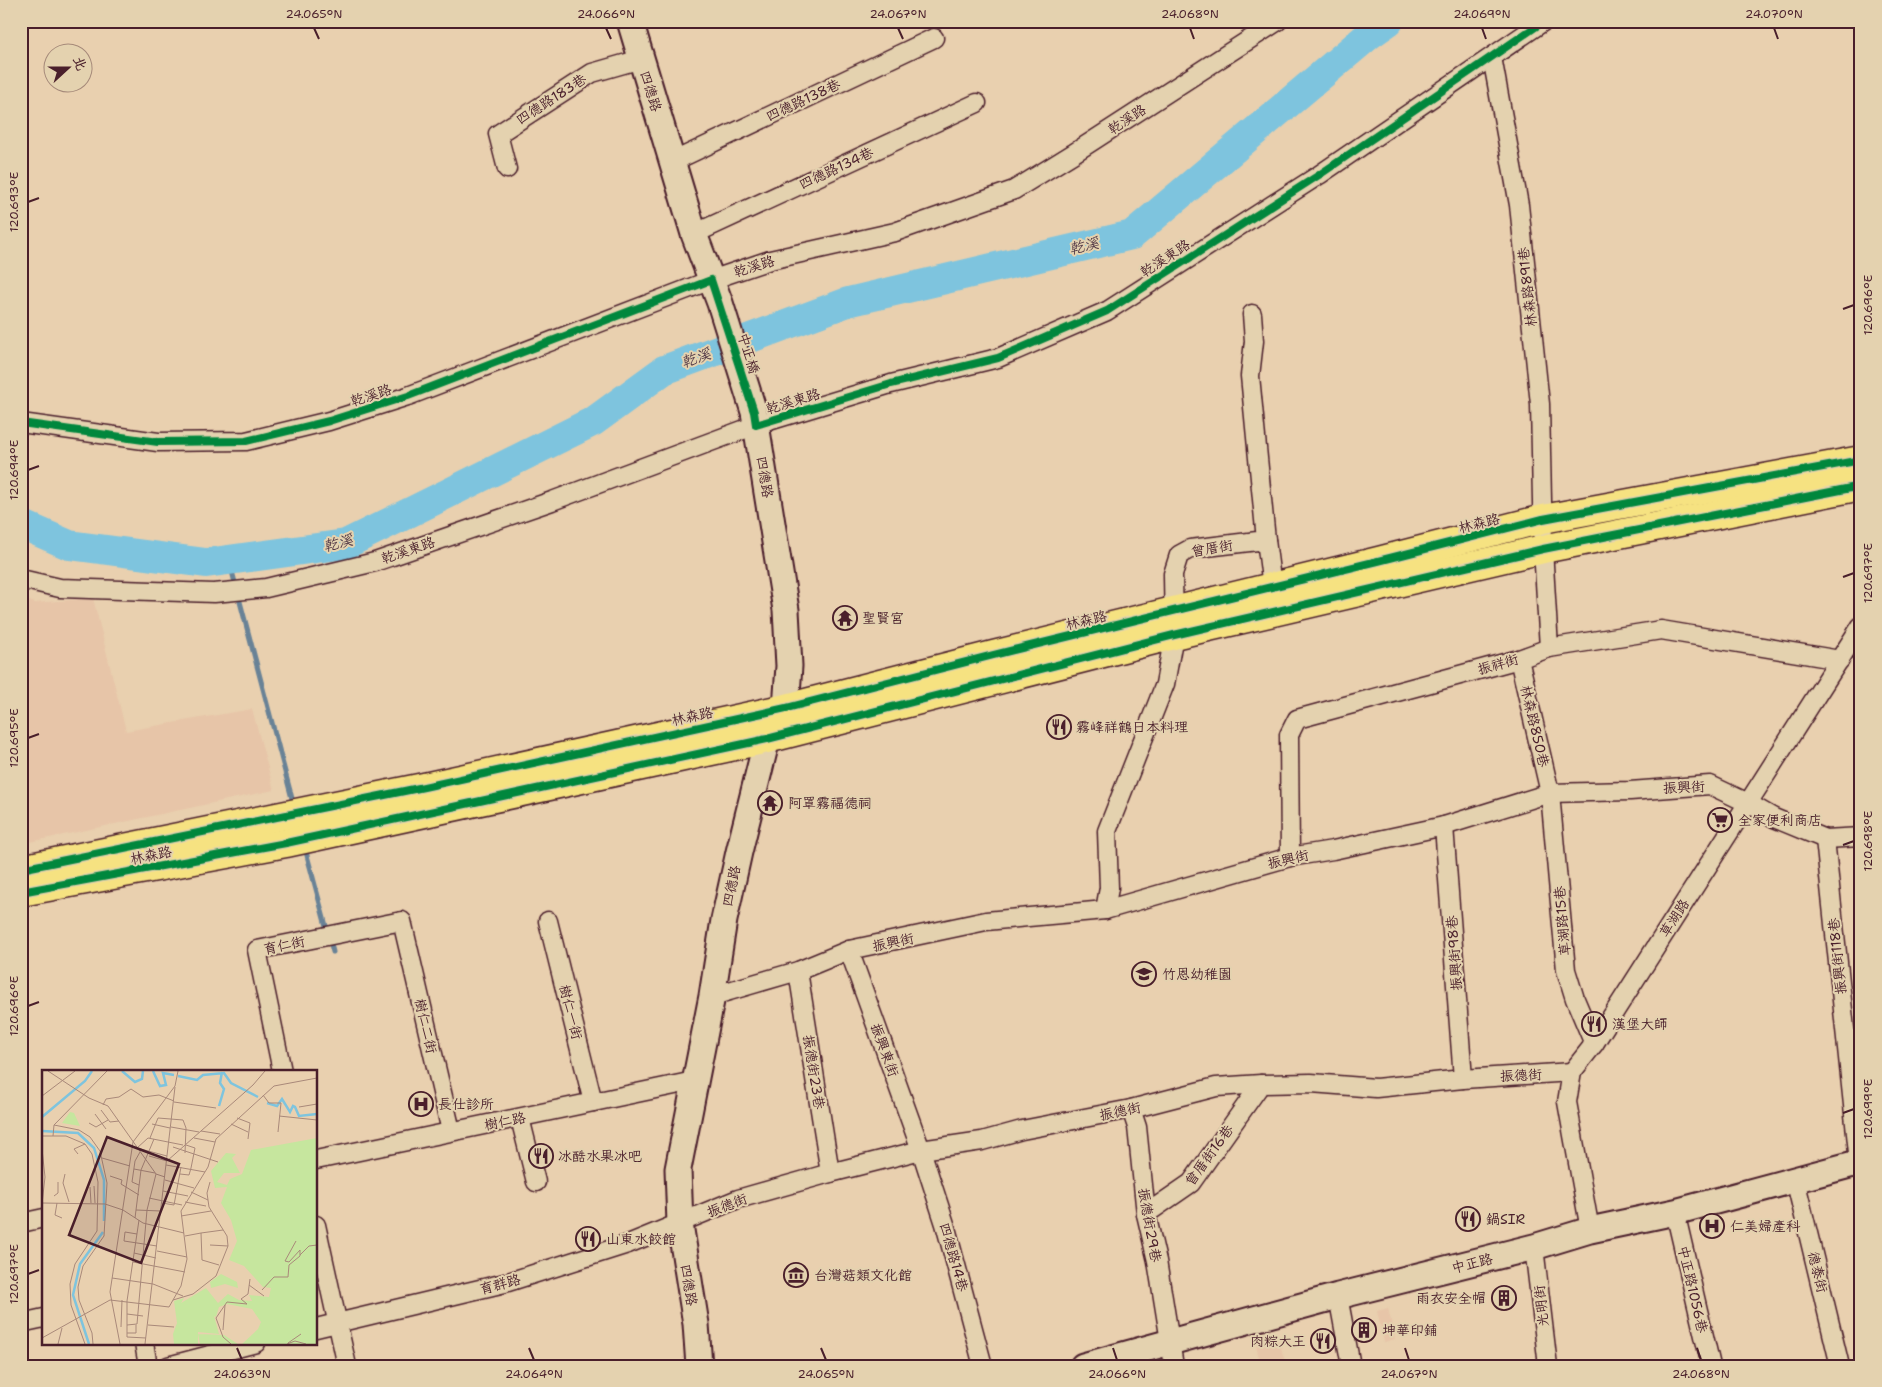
<svg xmlns="http://www.w3.org/2000/svg" width="1882" height="1387" font-family="'Shantell Sans','LXGW WenKai TC',sans-serif">
<style>
.built{fill:#e7c5a8}
.lines{fill:none;stroke-linecap:round;stroke-linejoin:round}
.stream{stroke:#698296;stroke-width:5}
.river{stroke:#7ec4de;stroke-width:30}
.street-casing{stroke:#4a1f2b;stroke-width:21}
.secondary-casing{stroke:#4a1f2b;stroke-width:29}
.primary-casing{stroke:#4a1f2b;stroke-width:31}
.street{stroke:#e4d2af;stroke-width:18}
.secondary{stroke:#e4d2af;stroke-width:25}
.primary{stroke:#f6e281;stroke-width:28}
.cycleway-casing{stroke:#e4d2af;stroke-width:11}
.cycleway{stroke:#00873e;stroke-width:8}
.ticks{fill:none;stroke:#4a1f2b;stroke-width:2}
.labels{text-anchor:middle;stroke-width:4;stroke-linejoin:round;paint-order:stroke}
.street-label{font-size:14px;fill:#4a1f2b;stroke:#e4d2af}
.poi-label{font-size:14px;fill:#4a1f2b;stroke:#e4d2af;text-anchor:start}
.water-label{font-size:15px;font-style:italic;fill:#523846;stroke:#e4d2af}
.inset-river{fill:none;stroke:#7ec4de;stroke-width:2.5}
.inset-road{fill:none;stroke:#a9897a;stroke-width:1}
.view{fill:#4a1f2b;fill-opacity:0.15;stroke:#4a1f2b;stroke-width:2.5}
.inset-edge{fill:none;stroke:#4a1f2b;stroke-width:2.5}
.neatline{fill:none;stroke:#4a1f2b;stroke-width:2}
.ticks-label{font-size:12px;text-anchor:middle;fill:#4a1f2b}
</style>
<rect width="100%" height="100%" fill="#e9d0af"/>
<filter id="ink" filterUnits="userSpaceOnUse"><feTurbulence type="fractalNoise" baseFrequency=".02" numOctaves="2"/><feDisplacementMap in="SourceGraphic" scale="10" xChannelSelector="R" yChannelSelector="G"/><feConvolveMatrix kernelMatrix="1 2 1 2 8 2 1 2 1" color-interpolation-filters="sRGB"/></filter>
<g filter="url(#ink)">
<g class="built">
<path d="M21,598L35,603L93,598L126,731L252,709L274,790L21,844Z"/>
<path d="M1388,1308L1395,1339L1384,1342L1377,1311Z"/>
<path d="M1279,1340L1285,1362L1269,1366H1261L1256,1345Z"/>
</g>
<g class="lines">
<g class="stream">
<path d="M229,560L294,806"/>
<path d="M305,848L333,952"/>
</g>
<path class="river" d="M21,524L69,545L206,563L346,544L594,421L664,370L848,302L1132,235L1369,35L1389,21"/>
<defs>
<g id="street">
<path d="M1492,57L1519,205L1540,404L1543,549L1549,648"/>
<path d="M672,162L934,38"/>
<path d="M507,169L498,134L592,73L641,59"/>
<path d="M694,234L977,103"/>
<path d="M21,423L158,442L246,441L329,421L408,396L711,280L770,260L895,232L1014,190L1074,153L1278,21"/>
<path d="M1266,540L1272,587"/>
<path d="M21,579L60,588L214,593L266,588L375,562L552,501L756,425L891,384L998,358L1107,311L1319,175L1544,21"/>
<path d="M1519,659L1550,793L1566,970L1575,999L1594,1044"/>
<path d="M1444,826L1463,1079"/>
<path d="M1825,839L1859,1162"/>
<path d="M1290,857L1289,735L1297,719L1519,659L1549,648L1661,630L1840,660"/>
<path d="M1105,910L1109,888L1107,831L1165,684L1174,635L1173,574L1179,555L1190,549L1266,540L1250,376L1254,341L1252,314"/>
<path d="M548,921L593,1102"/>
<path d="M849,950L921,1150L945,1224L983,1366"/>
<path d="M798,971L830,1173"/>
<path d="M712,996L798,971L849,950L986,921L1105,910L1290,857L1333,850L1444,826L1550,793L1630,791L1710,785L1748,803L1774,818L1825,839L1861,837"/>
<path d="M282,1071L257,950L402,921L451,1131"/>
<path d="M1131,1109L1137,1127L1146,1214L1157,1261L1174,1366"/>
<path d="M520,1118L536,1182"/>
<path d="M316,1160L694,1081"/>
<path d="M1795,1179L1840,1366"/>
<path d="M1675,1212L1711,1366"/>
<path d="M1146,1214L1191,1183L1261,1084"/>
<path d="M21,1223L44,1218"/>
<path d="M316,1225L347,1366"/>
<path d="M1590,1230L1567,1102L1572,1072L1594,1044L1861,626"/>
<path d="M1534,1247L1548,1366"/>
<path d="M1338,1296L1351,1366"/>
<path d="M21,1323L44,1318"/>
<path d="M316,1328L505,1283L628,1244L738,1199L830,1173L921,1150L982,1141L1022,1130L1131,1109L1216,1087L1261,1084L1311,1083L1376,1088L1463,1079L1572,1072"/>
<path d="M144,1343L148,1366"/>
<path d="M168,1366L256,1343"/>
</g>
<g id="secondary">
<path d="M630,21L694,234L720,303L754,412L786,610L789,666L786,708L767,739L739,852L724,920L712,996L678,1169L680,1224L696,1324L699,1366"/>
<path d="M1083,1366L1338,1296L1534,1247L1590,1230L1675,1212L1861,1162"/>
</g>
<g id="primary">
<path d="M21,869L424,787L786,708L993,655L1378,561L1543,519L1861,460"/>
<path d="M21,892L286,843L767,739L1174,635L1543,549L1861,486"/>
</g>
</defs>
<use href="#street" class="street-casing"/>
<use href="#secondary" class="secondary-casing"/>
<use href="#primary" class="primary-casing"/>
<use href="#street" class="street"/>
<use href="#secondary" class="secondary"/>
<use href="#primary" class="primary"/>
<defs>
<g id="cycleway">
<path d="M21,423L158,442L246,441L329,421L408,396L711,280L754,412L756,425L891,384L998,358L1107,311L1319,175L1544,21"/>
<path d="M21,869L424,787L786,708L993,655L1378,561L1543,519L1861,460"/>
<path d="M21,892L286,843L767,739L1174,635L1543,549L1861,486"/>
</g>
</defs>
<use href="#cycleway" class="cycleway-casing"/>
<use href="#cycleway" class="cycleway"/>
</g>
</g>
<path class="ticks" d="M314,28L319,39M606,28L611,39M898,28L903,39M1190,28L1194,39M1482,28L1486,39M1774,28L1778,39M28,202L39,198M1843,309L1854,305M28,470L39,466M1843,577L1854,573M28,738L39,734M1843,845L1854,841M28,1006L39,1002M1843,1113L1854,1109M28,1274L39,1270M237,1348L242,1360M529,1348L534,1360M821,1348L826,1360M1113,1348L1117,1360M1405,1348L1409,1360M1697,1348L1701,1360"/>
<defs>
<symbol id="temple-ring" viewBox="-11 -11 22 22"><circle r="9.5" fill="#e4d2af" stroke="#4a1f2b" stroke-width="1.5"/><path d="M0-6L5-2H3V0L6.5 2.5H4V6H1.5V3h-3V6H-4V2.5H-6.5L-3 0V-2H-5Z" fill="#4a1f2b"/></symbol>
<symbol id="restaurant-ring" viewBox="-11 -11 22 22"><circle r="9.5" fill="#e4d2af" stroke="#4a1f2b" stroke-width="1.5"/><path d="M-5-6h1v4h1v-4h1v4h1v-4h1v5L-1.5 .5V6h-2V.5L-5-1ZM5-6V6H3V1.5H1.5Q1.5-4 5-6Z" fill="#4a1f2b"/></symbol>
<symbol id="supermarket-ring" viewBox="-11 -11 22 22"><circle r="9.5" fill="#e4d2af" stroke="#4a1f2b" stroke-width="1.5"/><path d="M-6-5.5h2.5l.6 2H6L4.5 2H-2.5L-4.4-4H-6ZM-1.5 3.2a1.3 1.3 0 1 0 .1 0ZM3 3.2a1.3 1.3 0 1 0 .1 0Z" fill="#4a1f2b"/></symbol>
<symbol id="school-ring" viewBox="-11 -11 22 22"><circle r="9.5" fill="#e4d2af" stroke="#4a1f2b" stroke-width="1.5"/><path d="M0-5L7-2L0 1L-7-2ZM-4 1L0 2.5L4 1V4Q0 6-4 4Z" fill="#4a1f2b"/></symbol>
<symbol id="hospital-ring" viewBox="-11 -11 22 22"><circle r="9.5" fill="#e4d2af" stroke="#4a1f2b" stroke-width="1.5"/><path d="M-5-5h3v3.5h4V-5h3V5h-3V1.5h-4V5h-3Z" fill="#4a1f2b"/></symbol>
<symbol id="museum-ring" viewBox="-11 -11 22 22"><circle r="9.5" fill="#e4d2af" stroke="#4a1f2b" stroke-width="1.5"/><path d="M0-6L6-3V-2H-6V-3ZM-5-1h2V3h-2ZM-1-1h2V3h-2ZM3-1h2V3H3ZM-6 4H6V6H-6Z" fill="#4a1f2b"/></symbol>
<symbol id="building-ring" viewBox="-11 -11 22 22"><circle r="9.5" fill="#e4d2af" stroke="#4a1f2b" stroke-width="1.5"/><path d="M-4-6H4V6H1V3H-1V6H-4ZM-2.5-4.3h1.7v1.8h-1.7ZM.8-4.3h1.7v1.8H.8ZM-2.5-1h1.7V.8h-1.7ZM.8-1h1.7V.8H.8Z" fill="#4a1f2b"/></symbol>
</defs>
<g fill-rule="evenodd">
<use href="#temple-ring" x="831" y="604" width="28" height="28"/>
<use href="#restaurant-ring" x="1045" y="713" width="28" height="28"/>
<use href="#temple-ring" x="756" y="789" width="28" height="28"/>
<use href="#supermarket-ring" x="1706" y="806" width="28" height="28"/>
<use href="#school-ring" x="1130" y="960" width="28" height="28"/>
<use href="#restaurant-ring" x="1580" y="1010" width="28" height="28"/>
<use href="#hospital-ring" x="407" y="1090" width="28" height="28"/>
<use href="#restaurant-ring" x="527" y="1142" width="28" height="28"/>
<use href="#restaurant-ring" x="1454" y="1205" width="28" height="28"/>
<use href="#hospital-ring" x="1698" y="1212" width="28" height="28"/>
<use href="#restaurant-ring" x="574" y="1225" width="28" height="28"/>
<use href="#museum-ring" x="782" y="1261" width="28" height="28"/>
<use href="#building-ring" x="1490" y="1284" width="28" height="28"/>
<use href="#building-ring" x="1350" y="1316" width="28" height="28"/>
<use href="#restaurant-ring" x="1309" y="1327" width="28" height="28"/>
</g>
<g class="labels">
<g class="street-label">
<text transform="translate(651 91) rotate(73)" y="5">四德路</text>
<text transform="translate(551 99) rotate(-33)" y="5">四德路183巷</text>
<text transform="translate(803 100) rotate(-25)" y="5">四德路138巷</text>
<text transform="translate(1127 119) rotate(-33)" y="5">乾溪路</text>
<text transform="translate(836 168) rotate(-25)" y="5">四德路134巷</text>
<text transform="translate(1165 258) rotate(-33)" y="5">乾溪東路</text>
<text transform="translate(754 266) rotate(-17)" y="5">乾溪路</text>
<text transform="translate(1527 287) rotate(-96)" y="5">林森路891巷</text>
<text transform="translate(749 353) rotate(73)" y="5">中正橋</text>
<text transform="translate(371 395) rotate(-18)" y="5">乾溪路</text>
<text transform="translate(793 401) rotate(-17)" y="5">乾溪東路</text>
<text transform="translate(765 477) rotate(81)" y="5">四德路</text>
<text transform="translate(1479 523) rotate(-14)" y="5">林森路</text>
<text transform="translate(1212 548) rotate(-9)" y="5">曾厝街</text>
<text transform="translate(408 550) rotate(-19)" y="5">乾溪東路</text>
<text transform="translate(1086 620) rotate(-13)" y="5">林森路</text>
<text transform="translate(1498 664) rotate(-16)" y="5">振祥街</text>
<text transform="translate(692 716) rotate(-12)" y="5">林森路</text>
<text transform="translate(1535 726) rotate(77)" y="5">林森路850巷</text>
<text transform="translate(1684 787) rotate(-3)" y="5">振興街</text>
<text transform="translate(151 855) rotate(-11)" y="5">林森路</text>
<text transform="translate(1288 859) rotate(-13)" y="5">振興街</text>
<text transform="translate(731 886) rotate(-78)" y="5">四德路</text>
<text transform="translate(1674 918) rotate(-57)" y="5">草湖路</text>
<text transform="translate(1562 921) rotate(-95)" y="5">草湖路15巷</text>
<text transform="translate(893 942) rotate(-12)" y="5">振興街</text>
<text transform="translate(284 945) rotate(-12)" y="5">育仁街</text>
<text transform="translate(1454 953) rotate(-94)" y="5">振興街98巷</text>
<text transform="translate(1837 956) rotate(-96)" y="5">振興街118巷</text>
<text transform="translate(571 1012) rotate(76)" y="5">樹仁一街</text>
<text transform="translate(426 1026) rotate(77)" y="5">樹仁二街</text>
<text transform="translate(885 1050) rotate(70)" y="5">振興東街</text>
<text transform="translate(814 1072) rotate(81)" y="5">振德街23巷</text>
<text transform="translate(1521 1075) rotate(-3)" y="5">振德街</text>
<text transform="translate(1120 1111) rotate(-12)" y="5">振德街</text>
<text transform="translate(505 1121) rotate(-11)" y="5">樹仁路</text>
<text transform="translate(1209 1155) rotate(-54)" y="5">曾厝街16巷</text>
<text transform="translate(727 1205) rotate(-21)" y="5">振德街</text>
<text transform="translate(1150 1225) rotate(80)" y="5">振德街29巷</text>
<text transform="translate(954 1257) rotate(74)" y="5">四德路14巷</text>
<text transform="translate(1472 1263) rotate(-14)" y="5">中正路</text>
<text transform="translate(1818 1272) rotate(76)" y="5">德泰街</text>
<text transform="translate(500 1284) rotate(-15)" y="5">育群路</text>
<text transform="translate(689 1285) rotate(81)" y="5">四德路</text>
<text transform="translate(1693 1289) rotate(77)" y="5">中正路1056巷</text>
<text transform="translate(1541 1306) rotate(-96)" y="5">光明街</text>
</g>
<g class="poi-label">
<text x="862" y="623">聖賢宮</text>
<text x="1076" y="732">霧峰祥鶴日本料理</text>
<text x="788" y="808">阿罩霧福德祠</text>
<text x="1738" y="825">全家便利商店</text>
<text x="1162" y="979">竹恩幼稚園</text>
<text x="1612" y="1029">漢堡大師</text>
<text x="438" y="1109">長仕診所</text>
<text x="558" y="1161">冰酷水果冰吧</text>
<text x="1486" y="1224">鍋SIR</text>
<text x="1730" y="1231">仁美婦產科</text>
<text x="606" y="1244">山東水餃館</text>
<text x="814" y="1280">台灣菇類文化館</text>
<text x="1486" y="1303" text-anchor="end">雨衣安全帽</text>
<text x="1382" y="1335">坤華印鋪</text>
<text x="1306" y="1346" text-anchor="end">肉粽大王</text>
</g>
<g class="water-label">
<text transform="translate(1084 246) rotate(-13)" y="5">乾溪</text>
<text transform="translate(696 358) rotate(-20)" y="5">乾溪</text>
<text transform="translate(338 543) rotate(-14)" y="5">乾溪</text>
</g>
</g>
<g transform="translate(42 1070)">
<rect width="275" height="275" fill="#e9d0af"/>
<path d="M28,42L32,43L38,56L20,53ZM275,68V274H200L216,259L219,252L210,239L185,234L177,237L174,247L172,246L177,264L156,262V274H132L131,264L135,253L132,231L142,228L139,233L164,218L176,233L186,224L197,230L210,231L207,225L227,227L229,218L221,217L202,196L187,190L195,171L189,150L179,133L185,117L173,118L169,101L184,83L194,84L190,88L198,103H182L175,112L185,115L188,109L200,104L209,80ZM179,204L195,212L196,218L183,214L169,218L168,212ZM156,264L182,265L196,274H158Z" fill="#c6e69e"/>
<path class="inset-river" d="M80,1L93,12L100,9L101,1M111,1L118,16L124,15L121,3L132,5M136,6L155,10L161,5L182,3L189,13L216,27M225,33L235,36L240,29L248,42L251,36L253,37L257,46L275,44M177,36L182,19L178,13L180,2M0,47L43,11L50,1M0,61L36,63L52,78L62,110V151M47,274L31,225L38,194L61,162"/>
<path class="inset-road" d="M6,1L47,28L66,36L114,104L123,107M221,25L227,33H239L236,62M0,26L33,1M132,32L174,38M61,35L64,29L77,27L89,19L101,27L117,25L132,31M257,37L275,34M59,40L68,52L77,51M53,44L64,59M237,46L275,50M195,48L208,53L206,69M47,53L54,57L66,50M110,54L128,58M189,54L206,62M12,55L37,60L48,67L58,81L65,113L62,166L41,196L36,217L37,230L50,263L51,274M129,57L157,62M159,61L178,64M0,66H24L43,74L50,84L56,112L55,161L33,194L28,214L29,235L43,274M11,66L12,55L65,1M108,68L116,48L141,50L144,58L143,83M152,68L173,72M131,77L176,92M0,79L3,107L0,134M36,84L32,79L43,74M107,86L125,91M125,86L95,78L106,68L141,75M60,88L88,96M125,91L211,15L223,1M124,95L163,102M92,99L113,103M23,104L21,113L27,132M138,104L147,105L149,98L153,78L144,75M68,106L80,110L79,114L97,125M123,110L152,118M97,115L90,112L93,91L98,82M52,116L53,133M48,117L49,133M121,121L146,126M149,122L166,130M12,126L16,123V112M107,128L140,135M143,132L164,136M0,133L63,134L81,140M15,133L13,145L20,148M120,133L132,135L139,97M81,140L101,153L142,163M94,140L119,141M139,146L169,141M93,148L99,100L112,69M97,150L85,231V267L104,268M159,163L181,160M95,164L83,162L82,171L115,176M143,166L159,163L160,190L177,195M168,175L186,176M115,181L145,187M92,183L114,188M258,185L267,176L275,175M243,191L254,171M91,192L143,202M70,208L111,214L141,226M207,215L222,226M220,220L232,207H246L247,195L258,186V180L247,192L243,191M131,230L151,224L174,206L186,176L185,166L167,137L165,123L168,112M85,244L101,246M85,255L95,254L105,140L114,104M106,255L132,257M79,257L80,230M181,260L183,235M85,263H94V255M0,268L68,230L127,237L139,216L145,189L139,141L166,97L174,69L232,16L275,8M246,273L259,264M16,274L20,258M78,274L68,222L91,72L133,16L136,1M103,274L133,17M189,274L181,267L174,248L185,232L205,234L199,229L206,224L208,209M245,274L253,271L264,274"/>
<path class="view" d="M65,67L137,94L99,193L27,165Z"/>
<rect width="275" height="275" class="inset-edge"/>
</g>
<rect width="1882" height="1387" fill="none" stroke="#e4d2af" stroke-width="55"/>
<g transform="translate(68 68) rotate(69)"><circle r="24" fill="#e4d2af" stroke="#a68a7a"/>
<path d="M0-4L9 19L0 12L-9 19Z" fill="#4a1f2b"/>
<text y="-8" font-size="14" font-weight="bold" text-anchor="middle" fill="#4a1f2b">北</text>
</g>
<rect x="28" y="28" width="1826" height="1332" class="neatline"/>
<g class="ticks-label">
<text x="314" y="18">24.065°N</text>
<text x="606" y="18">24.066°N</text>
<text x="898" y="18">24.067°N</text>
<text x="1190" y="18">24.068°N</text>
<text x="1482" y="18">24.069°N</text>
<text x="1774" y="18">24.070°N</text>
<text transform="translate(14 202) rotate(-90)" y="4">120.693°E</text>
<text transform="translate(1868 305) rotate(-90)" y="4">120.696°E</text>
<text transform="translate(14 470) rotate(-90)" y="4">120.694°E</text>
<text transform="translate(1868 573) rotate(-90)" y="4">120.697°E</text>
<text transform="translate(14 738) rotate(-90)" y="4">120.695°E</text>
<text transform="translate(1868 841) rotate(-90)" y="4">120.698°E</text>
<text transform="translate(14 1006) rotate(-90)" y="4">120.696°E</text>
<text transform="translate(1868 1109) rotate(-90)" y="4">120.699°E</text>
<text transform="translate(14 1274) rotate(-90)" y="4">120.697°E</text>
<text x="242" y="1378">24.063°N</text>
<text x="534" y="1378">24.064°N</text>
<text x="826" y="1378">24.065°N</text>
<text x="1117" y="1378">24.066°N</text>
<text x="1409" y="1378">24.067°N</text>
<text x="1701" y="1378">24.068°N</text>
</g>
</svg>
